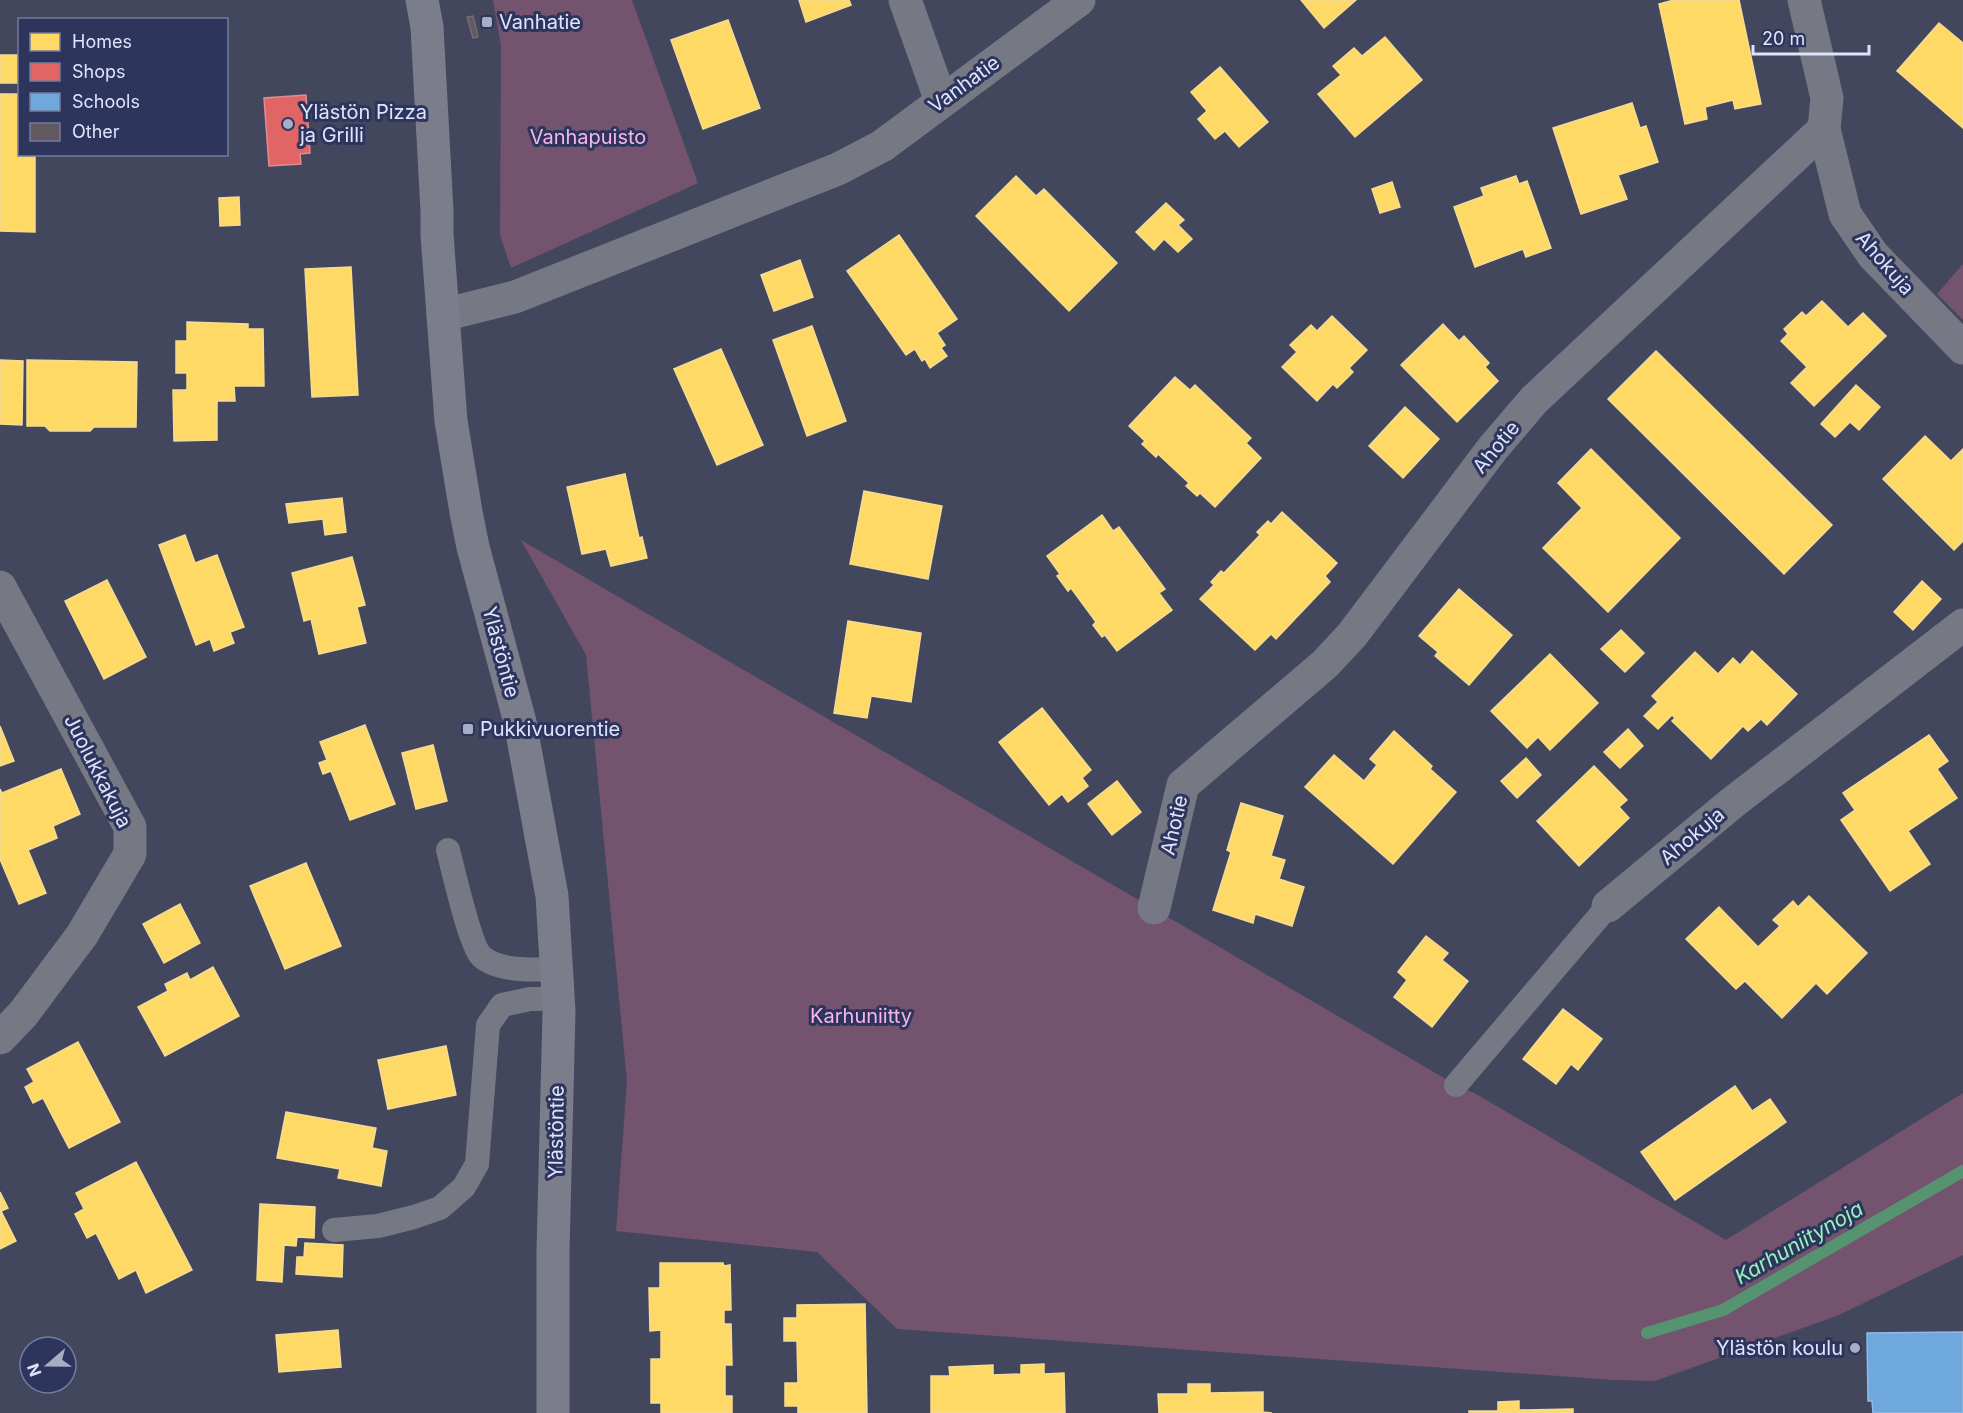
<svg xmlns="http://www.w3.org/2000/svg" width="1963" height="1413" font-family="Inter,sans-serif">
<style>
.green{fill:#73536e}
.homes{fill:#ffd966;stroke:#f5dc94;stroke-width:1.5}
.shops{fill:#e06666;stroke:#df8c94;stroke-width:1.5}
.schools{fill:#6fa8dc;stroke:#90bae6;stroke-width:1.5}
.lines{fill:none;stroke-linecap:round;stroke-linejoin:round}
.stream{stroke:#569370;stroke-width:12}
.building{fill:#635961;stroke:#746c76;stroke-width:1.5}
.lane{stroke:#767984;stroke-width:24}
.street{stroke:#767984;stroke-width:33}
.secondary{stroke:#7b7d8b;stroke-width:33}
.poi-dot{fill:#a8adc6;stroke:#2e355d;stroke-width:2}
.labels{text-anchor:middle;stroke-width:6;stroke-linejoin:round;paint-order:stroke}
.poi-label{font-size:20px;fill:#dee4fe;stroke:#2e355d;text-anchor:start}
.street-label{font-size:20px;fill:#dee4fe;stroke:#2e355d}
.park-label{font-size:20px;fill:#f8b6e8;stroke:#2e355d}
.water-label{font-size:21px;font-style:italic;fill:#94f3b8;stroke:#2e355d}
</style>
<rect width="100%" height="100%" fill="#43475e"/>
<g class="green">
<path d="M493,0H632L698,183L511,268L500,235L501,46Z"/>
<path d="M1963,264V320L1937,294Z"/>
<path d="M521,540L1456,1085L1476,1094L1726,1240L1963,1093V1255L1839,1315L1655,1381L1614,1380L897,1329L817,1252L616,1231L627,1081L586,655Z"/>
</g>
<g class="homes">
<path d="M799,0H849L851,5L806,22Z"/>
<path d="M1301,0H1356L1324,28Z"/>
<path d="M1674,0H1739L1761,104L1735,109L1733,100L1705,107L1707,119L1685,124L1659,4Z"/>
<path d="M728,20L760,108L703,129L671,40Z"/>
<path d="M1939,23L1963,43V128L1897,71Z"/>
<path d="M1385,37L1422,80L1355,137L1318,94L1341,75L1333,66L1354,48L1362,56Z"/>
<rect x="0" y="55" width="20" height="28"/>
<path d="M1220,67L1268,122L1239,147L1225,131L1215,139L1198,119L1207,111L1191,92Z"/>
<path d="M0,94H20V154H35V232L0,231Z"/>
<path d="M1632,103L1640,128L1646,126L1658,162L1618,175L1627,199L1581,214L1553,128Z"/>
<path d="M1016,176L1036,196L1044,189L1117,263L1069,311L976,216Z"/>
<path d="M1516,176L1519,184L1527,181L1551,248L1526,257L1523,249L1475,267L1454,207L1484,196L1481,188Z"/>
<path d="M1392,182L1400,207L1380,213L1372,189Z"/>
<path d="M239,197L240,225L220,226L219,198Z"/>
<path d="M1166,203L1184,220L1178,225L1192,239L1178,252L1164,239L1154,250L1136,232Z"/>
<path d="M899,235L957,319L937,333L945,345L941,348L947,356L930,368L925,359L922,361L915,349L906,355L847,271Z"/>
<path d="M800,260L813,297L774,311L761,275Z"/>
<path d="M351,267L358,395L312,397L305,269Z"/>
<path d="M1822,301L1848,327L1863,313L1886,336L1814,406L1791,383L1807,367L1781,341L1788,334L1784,329L1802,312L1806,316Z"/>
<path d="M1332,316L1367,350L1349,368L1353,372L1337,388L1333,384L1317,401L1282,367L1297,352L1290,345L1311,325L1317,331Z"/>
<path d="M187,322L248,324V329H263L264,386H234L235,401H217V440L174,441L173,390H187V373H176V341H187Z"/>
<path d="M1443,324L1459,341L1464,336L1489,363L1485,367L1498,381L1457,422L1401,365Z"/>
<path d="M812,326L846,421L807,436L773,340Z"/>
<path d="M721,349L763,445L717,465L674,369Z"/>
<path d="M1656,351L1832,525L1784,574L1608,399Z"/>
<path d="M0,360L23,361L22,425L0,424Z"/>
<path d="M27,360L137,362L136,427H94L90,431H50L45,426H27Z"/>
<path d="M1175,377L1190,390L1195,385L1251,438L1246,443L1261,458L1215,507L1200,493L1197,496L1186,486L1189,483L1158,454L1156,457L1142,444L1145,441L1129,426Z"/>
<path d="M1856,385L1880,407L1859,430L1850,422L1835,437L1821,424Z"/>
<path d="M1405,407L1439,439L1403,478L1369,446Z"/>
<path d="M1925,436L1951,461L1963,449V541L1954,550L1883,479Z"/>
<path d="M1591,449L1680,538L1608,612L1543,548L1582,508L1558,483Z"/>
<path d="M625,474L639,538L642,537L647,558L611,566L606,549L582,554L567,487Z"/>
<path d="M864,491L942,506L928,579L850,564Z"/>
<path d="M342,498L346,532L325,535L323,519L289,523L286,504Z"/>
<path d="M1282,512L1337,563L1325,576L1330,582L1276,639L1271,634L1255,650L1200,599L1214,585L1211,582L1221,571L1224,573L1260,535L1257,532L1268,521L1271,524Z"/>
<path d="M1102,515L1113,531L1119,527L1165,589L1159,593L1172,610L1117,651L1105,635L1102,637L1093,625L1096,622L1071,588L1068,591L1057,576L1060,574L1047,556Z"/>
<path d="M185,535L195,563L217,555L244,627L230,632L234,643L214,651L210,639L196,645L159,545Z"/>
<path d="M352,557L365,605L357,607L366,643L319,654L311,619L304,621L292,573Z"/>
<path d="M107,580L146,657L104,679L65,601Z"/>
<path d="M1922,581L1941,599L1913,630L1894,612Z"/>
<path d="M1459,589L1512,635L1469,685L1435,656L1438,652L1419,636Z"/>
<path d="M848,621L921,633L911,702L871,696L867,718L834,713Z"/>
<path d="M1621,630L1644,653L1625,672L1601,649Z"/>
<path d="M1752,651L1797,694L1767,725L1761,719L1748,731L1743,726L1711,759L1672,721L1675,718L1672,715L1658,729L1644,716L1658,702L1652,696L1695,652L1718,674L1733,658L1740,665Z"/>
<path d="M1550,654L1598,703L1550,750L1538,737L1527,748L1491,711Z"/>
<path d="M1042,708L1091,770L1082,778L1088,786L1068,802L1062,794L1049,805L999,742Z"/>
<path d="M365,725L395,804L350,820L331,771L323,774L319,763L327,760L320,742Z"/>
<path d="M0,726L14,761L0,766Z"/>
<path d="M1628,729L1643,746L1620,768L1604,752Z"/>
<path d="M1394,731L1432,766L1430,769L1456,792L1393,864L1305,787L1334,755L1364,781L1377,765L1370,759Z"/>
<path d="M1929,735L1948,761L1937,769L1957,798L1908,831L1930,864L1890,891L1841,820L1855,810L1843,793Z"/>
<path d="M433,745L447,801L416,809L402,753Z"/>
<path d="M1526,758L1541,775L1517,798L1501,781Z"/>
<path d="M1594,766L1627,800L1619,807L1629,818L1579,866L1537,821Z"/>
<path d="M61,769L80,814L53,826L57,838L28,850L46,893L19,904L0,859V789L2,793Z"/>
<path d="M1117,781L1141,812L1112,835L1088,804Z"/>
<path d="M1241,803L1283,816L1271,856L1285,860L1279,879L1304,887L1292,926L1255,914L1253,923L1213,910L1231,852L1227,850Z"/>
<path d="M306,863L341,946L285,969L250,886Z"/>
<path d="M1809,896L1867,953L1827,994L1816,983L1782,1018L1745,981L1736,989L1686,939L1719,907L1758,947L1780,926L1773,920L1793,901L1798,907Z"/>
<path d="M180,904L200,943L164,963L143,924Z"/>
<path d="M1426,936L1448,953L1442,960L1468,981L1432,1027L1394,997L1407,980L1398,972Z"/>
<path d="M213,967L239,1016L165,1056L138,1007L168,991L165,984L187,973L190,980Z"/>
<path d="M1563,1009L1602,1039L1578,1070L1571,1064L1556,1084L1523,1059Z"/>
<path d="M78,1042L120,1122L69,1148L43,1098L33,1103L25,1087L34,1082L27,1069Z"/>
<path d="M446,1046L456,1095L388,1109L378,1060Z"/>
<path d="M1735,1086L1752,1111L1770,1099L1786,1122L1675,1200L1641,1152Z"/>
<path d="M286,1112L376,1128L372,1148L387,1151L381,1186L338,1178L340,1169L277,1158Z"/>
<path d="M136,1162L192,1270L146,1293L136,1270L119,1279L96,1233L87,1238L75,1214L84,1209L76,1193Z"/>
<path d="M0,1192L8,1208L1,1211L16,1241L0,1249Z"/>
<path d="M260,1204L315,1207L314,1238L297,1237L296,1246L284,1245L282,1282L257,1280Z"/>
<path d="M305,1243L343,1245L342,1277L296,1274L297,1257H304Z"/>
<path d="M660,1263H723L724,1266L730,1265L731,1310H724V1324H731L732,1365H725V1396H732V1413H661V1403H651V1359H661V1330L650,1331L649,1288H660Z"/>
<path d="M865,1304L867,1413H798V1406H785V1383H798L797,1341H784V1318H797V1305Z"/>
<path d="M338,1330L341,1367L279,1372L276,1335Z"/>
<path d="M1044,1364V1374L1064,1373L1065,1413H931V1376H950L949,1367L993,1365V1375L1021,1374V1365Z"/>
<path d="M1188,1384H1210V1393L1263,1392V1412L1272,1413H1159L1158,1394H1188Z"/>
<path d="M1519,1401V1410L1573,1409V1413H1469V1411H1498V1402Z"/>
</g>
<path class="shops" d="M306,95L310,153L300,154L301,164L269,166L264,98Z"/>
<path class="schools" d="M1963,1332V1413H1873L1872,1401H1868L1867,1333Z"/>
<g class="lines">
<path class="stream" d="M1647,1333L1723,1310L1963,1171"/>
</g>
<path class="building" d="M473,16L478,37L473,38L467,17Z"/>
<g class="lines">
<g class="lane">
<path d="M448,850C453,869 470,945 481,956C498,972 535,970 557,969"/>
<path d="M1456,1085L1608,906"/>
<path d="M334,1230L378,1226L414,1217L440,1208L464,1187L477,1164L488,1025L502,1005L530,999H559"/>
</g>
<g class="street">
<path d="M905,0L941,101"/>
<path d="M1824,129L1845,214L1873,255L1963,348"/>
<path d="M443,315L515,297L838,169L882,146L1079,0"/>
<path d="M0,587L130,827V854L82,935L23,1014L0,1038"/>
<path d="M1608,906L1732,803L1963,625"/>
<path d="M1154,908L1183,785L1325,664L1352,635L1493,448L1534,400L1824,129L1827,98L1804,0"/>
</g>
<path class="secondary" d="M422,0L427,27L437,211V235L451,421L466,512L473,547L520,722L552,896L559,1011L553,1252V1413"/>
</g>
<g class="poi-dot">
<rect x="481" y="16" width="12" height="12" rx="3"/>
<circle cx="288" cy="124" r="6"/>
<rect x="462" y="723" width="12" height="12" rx="3"/>
<circle cx="1855" cy="1348" r="6"/>
</g>
<g class="labels">
<g class="poi-label">
<text x="499" y="29">Vanhatie</text>
<text x="300" y="119">Ylästön Pizza<tspan x="300" dy="23">ja Grilli</tspan></text>
<text x="480" y="736">Pukkivuorentie</text>
<text x="1843" y="1355" text-anchor="end">Ylästön koulu</text>
</g>
<g class="street-label">
<text transform="translate(964 84) rotate(-36)" y="7">Vanhatie</text>
<text transform="translate(1885 263) rotate(49)" y="7">Ahokuja</text>
<text transform="translate(1496 447) rotate(-51)" y="7">Ahotie</text>
<text transform="translate(501 652) rotate(75)" y="7">Ylästöntie</text>
<text transform="translate(98 771) rotate(63)" y="7">Juolukkakuja</text>
<text transform="translate(1174 825) rotate(-77)" y="7">Ahotie</text>
<text transform="translate(1692 836) rotate(-40)" y="7">Ahokuja</text>
<text transform="translate(556 1132) rotate(-89)" y="7">Ylästöntie</text>
</g>
<g class="park-label">
<text x="588" y="144">Vanhapuisto</text>
<text x="861" y="1023">Karhuniitty</text>
</g>
<g class="water-label">
<text transform="translate(1799 1243) rotate(-30)" y="7">Karhuniitynoja</text>
</g>
</g>
<rect x="18" y="18" width="210" height="138" fill="#2e355d" stroke="#747b9d" stroke-width="1.5"/>
<rect x="30" y="33" width="30" height="18" fill="#ffd966" stroke="#747b9d" stroke-width="1.5"/>
<text x="72" y="48" font-size="18" fill="#dee4fe">Homes</text>
<rect x="30" y="63" width="30" height="18" fill="#e06666" stroke="#747b9d" stroke-width="1.5"/>
<text x="72" y="78" font-size="18" fill="#dee4fe">Shops</text>
<rect x="30" y="93" width="30" height="18" fill="#6fa8dc" stroke="#747b9d" stroke-width="1.5"/>
<text x="72" y="108" font-size="18" fill="#dee4fe">Schools</text>
<rect x="30" y="123" width="30" height="18" fill="#635961" stroke="#747b9d" stroke-width="1.5"/>
<text x="72" y="138" font-size="18" fill="#dee4fe">Other</text>
<g transform="translate(48 1365) rotate(250)"><circle r="28" fill="#2e355d" stroke="#747b9d" stroke-width="1.5"/>
<path d="M0-4.5L10 22L0 15L-10 22Z" fill="#a8adc6"/>
<text y="-9" font-size="16" font-weight="bold" text-anchor="middle" fill="#dee4fe">N</text>
</g>
<path d="M1753 45v9h116v-9" fill="none" stroke="#dee4fe" stroke-width="3"/>
<text x="1762" y="45" font-size="18" fill="#dee4fe" stroke="#2e355d" stroke-width="4.5" paint-order="stroke">20 m</text>
</svg>
